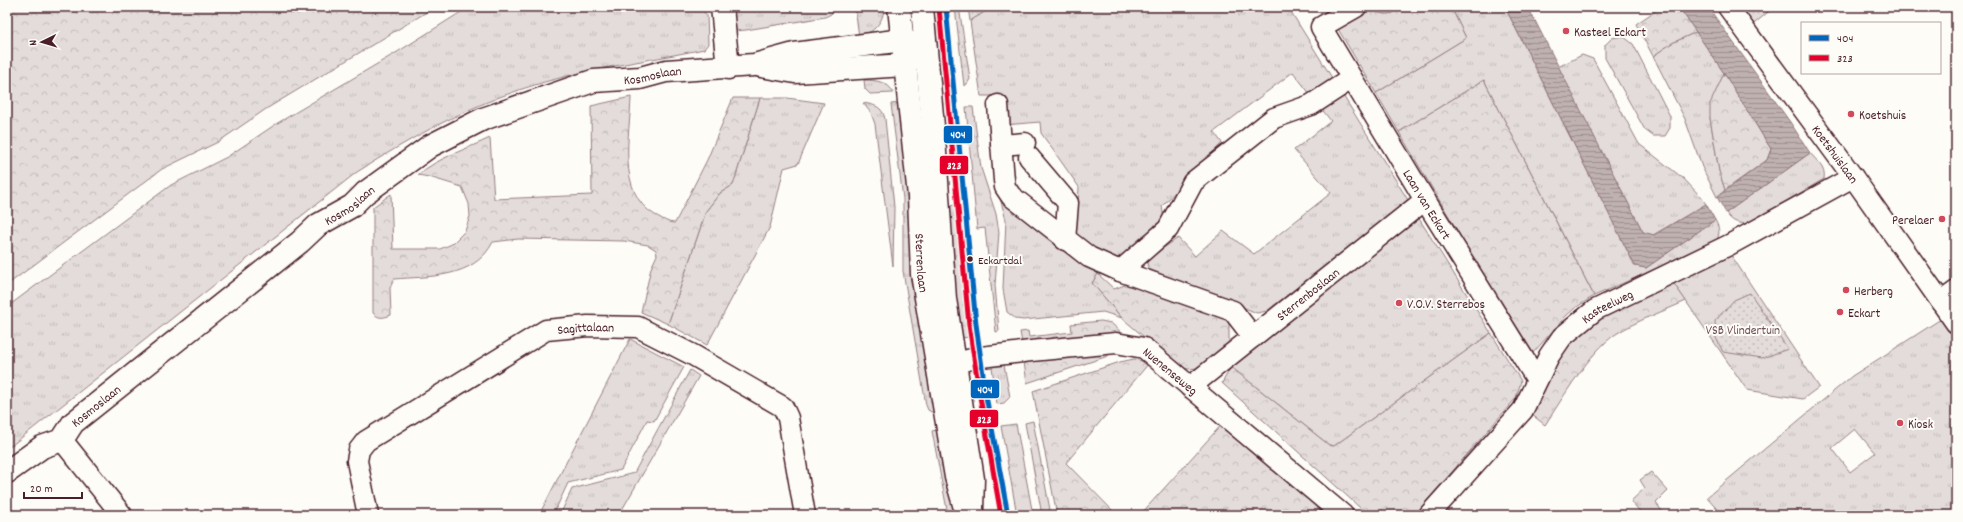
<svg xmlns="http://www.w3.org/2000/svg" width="1963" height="522" font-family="Dekko,sans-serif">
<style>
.grass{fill:url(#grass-tufts);stroke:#967e82;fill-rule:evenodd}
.forest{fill:url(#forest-crowns);stroke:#967e82}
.garden{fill:url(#garden-dots);stroke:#967e82}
.water{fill:url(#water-rules);stroke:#91777b}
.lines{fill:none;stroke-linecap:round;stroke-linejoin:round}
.minor-casing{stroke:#4a1f2b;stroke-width:23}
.tertiary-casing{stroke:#4a1f2b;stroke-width:25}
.secondary-casing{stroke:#4a1f2b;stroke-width:25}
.minor{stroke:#fdfcf7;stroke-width:20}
.tertiary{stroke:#fdfcf7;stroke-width:22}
.secondary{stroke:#fdfcf7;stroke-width:22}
.bus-1-casing{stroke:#fdfcf7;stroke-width:8}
.bus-2-casing{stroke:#fdfcf7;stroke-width:8}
.bus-1{stroke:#0065bd;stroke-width:5}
.bus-2{stroke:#e4002b;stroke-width:5}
.poi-dot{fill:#d1495b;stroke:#fdfcf7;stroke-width:1.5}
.bus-dot{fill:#4a1f2b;stroke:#fdfcf7;stroke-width:1.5}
.labels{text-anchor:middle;stroke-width:4;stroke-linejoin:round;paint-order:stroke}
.bus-label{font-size:12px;fill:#4a1f2b;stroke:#fdfcf7;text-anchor:start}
.poi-label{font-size:13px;fill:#4a1f2b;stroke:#fdfcf7;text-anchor:start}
.street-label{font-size:13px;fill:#4a1f2b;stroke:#fdfcf7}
.park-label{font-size:13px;fill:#704e57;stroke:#fdfcf7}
.line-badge{stroke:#fdfcf7;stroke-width:1.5}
.badge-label{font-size:11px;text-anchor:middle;font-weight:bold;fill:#fff}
</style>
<defs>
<pattern id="grass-tufts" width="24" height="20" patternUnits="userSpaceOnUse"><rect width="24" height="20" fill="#e3dcda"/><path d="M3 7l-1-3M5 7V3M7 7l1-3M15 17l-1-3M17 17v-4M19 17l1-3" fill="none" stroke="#c4bcbb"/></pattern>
<pattern id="forest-crowns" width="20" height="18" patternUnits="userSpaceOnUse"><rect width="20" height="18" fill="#e3dcda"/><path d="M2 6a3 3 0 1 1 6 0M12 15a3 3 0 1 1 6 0" fill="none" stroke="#c4bcbb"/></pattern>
<pattern id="garden-dots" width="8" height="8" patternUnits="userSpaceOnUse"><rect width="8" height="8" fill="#e3dcda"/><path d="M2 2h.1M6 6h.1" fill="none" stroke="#c4bcbb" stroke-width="1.8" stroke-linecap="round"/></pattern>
<pattern id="water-rules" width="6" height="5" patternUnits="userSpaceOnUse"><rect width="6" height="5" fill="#c0b1b1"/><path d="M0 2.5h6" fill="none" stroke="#9e8f90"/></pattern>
</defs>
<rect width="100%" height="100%" fill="#fdfcf7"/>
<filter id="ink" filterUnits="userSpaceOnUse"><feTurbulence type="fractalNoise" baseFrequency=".025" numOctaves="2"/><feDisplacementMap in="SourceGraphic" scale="8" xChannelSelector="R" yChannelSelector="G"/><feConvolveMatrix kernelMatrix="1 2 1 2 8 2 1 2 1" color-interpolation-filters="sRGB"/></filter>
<g filter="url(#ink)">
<g class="grass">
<path d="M469,7H698L707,15L708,44L704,49C643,62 581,69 522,89C462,109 411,138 357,172L7,449V307L171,185L227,157L276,124L399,51Z"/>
<path d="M732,7H835L831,14L825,17L746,30L734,31Z"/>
<path d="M855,7H884C884,22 873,33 859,37Z"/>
<path d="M926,7H936L943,70L933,71Z"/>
<path d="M955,7H959L970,79L967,84L964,86Z"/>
<path d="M992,7H1288L1408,200L1267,311L1257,313L1149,269L1146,260L1178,238L1195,256L1223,231L1254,254L1331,193L1294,150L1331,121L1293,72L1214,132L1222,143L1162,206L1164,219L1115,263L1094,251L1076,237L1079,187L1041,133L1040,122L1004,125L1002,96H981L970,21Z"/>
<path d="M1374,7H1402C1388,18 1384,14 1369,10Z"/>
<path d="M1451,7H1505L1635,266L1646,268L1715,220C1720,229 1720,234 1716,242L1594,296L1484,80L1399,132L1376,93L1466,38Z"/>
<path d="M1696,32L1724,73L1716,92L1710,118L1719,171L1725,190L1717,197L1702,167L1685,119L1653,56L1672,43Z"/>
<path d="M1623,36L1633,44L1670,116V128L1665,136H1653L1645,130L1605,58V45L1612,38Z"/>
<path d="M1582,55L1593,59L1639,144L1684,179L1701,197L1706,204L1653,235L1643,232L1558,67Z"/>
<path d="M864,80C875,80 890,82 893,93L870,94L865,89Z"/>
<path d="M760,98H787L824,103L798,164L784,168L770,227L707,345L668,324L706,211L720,193L733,185Z"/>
<path d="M863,103C875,105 882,106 885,119L894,207L893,266L875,124L871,113Z"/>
<path d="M902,103L935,414L928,410L926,405L903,271V199L891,104Z"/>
<path d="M966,107H973L981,168L996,214L999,232L995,285L999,331L996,332L985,228L977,229Z"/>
<path d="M1810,153C1817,161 1826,168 1824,179L1747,224C1737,223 1732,222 1726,213Z"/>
<path d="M1003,196L1098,274L1092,283L1122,318L1103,312L1023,320L1016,319L1007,312L1003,289L1006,220L1000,198Z"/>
<path d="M956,205L968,337L963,338L959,333L946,206Z"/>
<path d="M1418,217L1491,333L1334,446L1329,445L1231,367Z"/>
<path d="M1729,252L1819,387L1803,399L1747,390L1672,281Z"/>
<path d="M1944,317L1956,334V515H1723L1707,497L1852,376ZM1855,429L1875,453L1850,472L1832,448Z"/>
<path d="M630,339L684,367L654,421L647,420L621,470L568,483L553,515H539Z"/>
<path d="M1004,365L1010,397L1004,403L997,404L992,367Z"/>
<path d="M690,370L699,376L619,515H560L572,489L634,473Z"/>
<path d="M1033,421L1051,515H1042L1025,423Z"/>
<path d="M1016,424L1033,515H1017L1001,426Z"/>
<path d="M942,429L958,515H948L932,431Z"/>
<path d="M1651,472L1668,491L1656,503L1665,515H1643L1631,501L1645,488L1640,480Z"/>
</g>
<g class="forest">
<path d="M7,7H435L266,109L218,142L162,169L7,285Z"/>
<path d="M968,7H992L970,21Z"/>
<path d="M1402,7H1451L1466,38L1376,93L1338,29L1369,10C1384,14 1388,18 1402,7Z"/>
<path d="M1654,7H1679L1696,32L1672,43L1653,56L1636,24L1655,11Z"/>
<path d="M1733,7H1774L1748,29Z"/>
<path d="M1724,73L1771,149L1767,160L1725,190L1719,171L1710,118V104Z"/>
<path d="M1484,80L1594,296L1575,308L1566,316L1533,353L1464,242L1399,132Z"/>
<path d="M631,97C630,135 616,192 655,215C662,218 667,223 675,223L707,160L733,98H760L733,185L720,193L706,211L668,324L641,312L651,268L657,255L656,250L648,245L624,241L518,239L493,242C474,279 430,276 394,279L390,288L391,315C383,318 379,319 373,313V207L391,194L393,249H440L452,244L465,231L470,216L469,204L462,187L429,177L418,175C437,158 467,149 490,138L494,199L592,195L591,106Z"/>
<path d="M1098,274L1114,289L1138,280L1225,316L1229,323V344L1198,368L1188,369L1178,366L1122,318L1092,283Z"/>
<path d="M1672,281L1686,301C1662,312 1638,320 1616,334C1589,352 1563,398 1545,425L1531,414L1567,342L1598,316Z"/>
<path d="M1101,321L1111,323L1121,332L1022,343L1020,332L1028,331L1029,337L1072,332L1071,324Z"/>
<path d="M1491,333L1521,381L1516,398L1424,504L1422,515H1368L1222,383L1231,367L1329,445L1334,446Z"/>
<path d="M1107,352L1108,356L1027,383L1024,362Z"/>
<path d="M1134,359L1149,363L1066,463L1117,515H1057L1033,391L1120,362Z"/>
<path d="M1224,422L1335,515H1140Z"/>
</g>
<path class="garden" d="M1750,293L1788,349L1762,358L1723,352L1716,338L1715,321L1734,300Z"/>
<g class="water">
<path d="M1505,7H1528L1643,232L1654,235L1706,204L1715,220L1646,268L1635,266Z"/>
<path d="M1679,7H1708L1790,122L1810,153L1726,213L1717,197L1767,160L1771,149L1724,73Z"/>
</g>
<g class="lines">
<defs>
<g id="minor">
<path id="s1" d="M1356,7L1321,27L1425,200L1537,380"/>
<path id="s2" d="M1728,7L1853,177L1956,323"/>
<path d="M998,105L1004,180L1005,187L1011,196L1089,257L1120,271L1233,311L1253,337"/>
<path d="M1001,145L1025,143"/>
<path d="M1029,157L1068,203L1065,240"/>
<path d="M1120,271L1168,229L1193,182L1274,118L1311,105L1351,79"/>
<path d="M1941,302L1956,291"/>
<path id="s3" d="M944,373L954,363L981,357L1031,351L1116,343L1144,348L1343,515"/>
<path id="s4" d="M1190,387L1425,200"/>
<path d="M62,440L122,515"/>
<path id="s5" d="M368,515L357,461L359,450L366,441L546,330L588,326L638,327L693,355L783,407L788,418L805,515"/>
<path id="s6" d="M1429,515L1523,410L1549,356L1562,337L1595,310L1729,245L1853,177"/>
</g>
<g id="tertiary">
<path d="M722,7L728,68"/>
<path d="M761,66L795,72L905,65L920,53"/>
<path id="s7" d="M7,472L42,447L62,440L73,423L300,242L318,225L352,206L365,193L430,146L483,119L593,81L640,78L666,71L754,65L794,54L903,40L919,46"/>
</g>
<g id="secondary">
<path id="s8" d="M899,7L919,196L922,274L956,477L967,515"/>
<path d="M922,7L934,137L945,299L973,479L972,509"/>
</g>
</defs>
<use href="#minor" class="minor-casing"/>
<use href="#tertiary" class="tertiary-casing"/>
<use href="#secondary" class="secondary-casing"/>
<use href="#minor" class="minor"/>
<use href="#tertiary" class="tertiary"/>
<use href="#secondary" class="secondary"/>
<defs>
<path id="bus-1" d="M946,7L976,324L986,396L1008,515"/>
<path id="bus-2" d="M939,8L969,325L980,397L1001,515"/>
</defs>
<use href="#bus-1" class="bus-1-casing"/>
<use href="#bus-2" class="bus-2-casing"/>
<use href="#bus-1" class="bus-1"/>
<use href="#bus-2" class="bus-2"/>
</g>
</g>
<g class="poi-dot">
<circle cx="1566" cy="31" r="4"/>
<circle cx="1851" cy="114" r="4"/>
<circle cx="1942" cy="219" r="4"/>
<circle cx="1846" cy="290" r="4"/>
<circle cx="1399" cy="303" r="4"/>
<circle cx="1840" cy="312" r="4"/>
<circle cx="1900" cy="423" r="4"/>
</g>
<circle class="bus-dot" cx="970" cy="259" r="3.5"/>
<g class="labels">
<g class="bus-label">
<text x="978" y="264">Eckartdal</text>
</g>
<g class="poi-label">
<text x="1574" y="36">Kasteel Eckart</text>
<text x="1859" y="119">Koetshuis</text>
<text x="1934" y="224" text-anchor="end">Perelaer</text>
<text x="1854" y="295">Herberg</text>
<text x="1407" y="308">V.O.V. Sterrebos</text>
<text x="1848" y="317">Eckart</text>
<text x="1908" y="428">Kiosk</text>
</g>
<g class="street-label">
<text dy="5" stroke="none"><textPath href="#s7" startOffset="773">Kosmoslaan</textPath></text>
<text dy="5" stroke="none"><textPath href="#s2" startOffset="182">Koetshuislaan</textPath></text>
<text dy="5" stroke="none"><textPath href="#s7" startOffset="437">Kosmoslaan</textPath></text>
<text dy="5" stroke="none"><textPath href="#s1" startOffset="247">Laan van Eckart</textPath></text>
<text dy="5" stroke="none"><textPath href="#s8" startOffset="257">Sterrenlaan</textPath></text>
<text dy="5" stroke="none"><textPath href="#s4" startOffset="150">Sterrenboslaan</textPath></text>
<text dy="5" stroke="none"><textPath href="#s6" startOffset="279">Kasteelweg</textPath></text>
<text dy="5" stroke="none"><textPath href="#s5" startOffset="329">Sagittalaan</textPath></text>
<text dy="5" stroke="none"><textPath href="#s3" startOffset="241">Nuenenseweg</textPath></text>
<text dy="5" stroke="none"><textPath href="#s7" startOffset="113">Kosmoslaan</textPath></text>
</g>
<g class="park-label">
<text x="1743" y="334">VSB Vlindertuin</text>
</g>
</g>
<g class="line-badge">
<rect x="943" y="125" width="30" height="19" rx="4" fill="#0065bd"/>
<rect x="939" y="155" width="30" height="20" rx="4" fill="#e4002b"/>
<rect x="970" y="379" width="30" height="20" rx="4" fill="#0065bd"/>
<rect x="969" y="409" width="30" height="19" rx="4" fill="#e4002b"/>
</g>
<g class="badge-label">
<text x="958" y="138">404</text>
<text x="954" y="169">323</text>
<text x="985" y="393">404</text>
<text x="984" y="423">323</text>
</g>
<rect width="1963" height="522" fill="none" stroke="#fdfcf7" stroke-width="24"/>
<rect x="12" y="12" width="1939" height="498" fill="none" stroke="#4a1f2b" stroke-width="1.5" filter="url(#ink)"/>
<rect x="1801" y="22" width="140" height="52" fill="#fdfcf7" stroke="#b5a4a5"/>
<rect x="1809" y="35" width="20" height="6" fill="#0065bd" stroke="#b5a4a5"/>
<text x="1837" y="42" font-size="12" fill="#4a1f2b">404</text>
<rect x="1809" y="55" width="20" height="6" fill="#e4002b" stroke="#b5a4a5"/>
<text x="1837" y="62" font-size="12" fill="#4a1f2b">323</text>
<g transform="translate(42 42) rotate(265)" stroke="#fdfcf7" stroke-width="3" paint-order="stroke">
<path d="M0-3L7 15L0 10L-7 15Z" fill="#4a1f2b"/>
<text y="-6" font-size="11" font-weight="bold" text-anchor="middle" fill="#4a1f2b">N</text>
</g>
<path d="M24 492v6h58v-6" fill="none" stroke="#4a1f2b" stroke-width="2"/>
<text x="30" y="492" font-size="12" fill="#4a1f2b" stroke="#fdfcf7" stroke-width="3" paint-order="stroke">20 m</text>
</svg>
